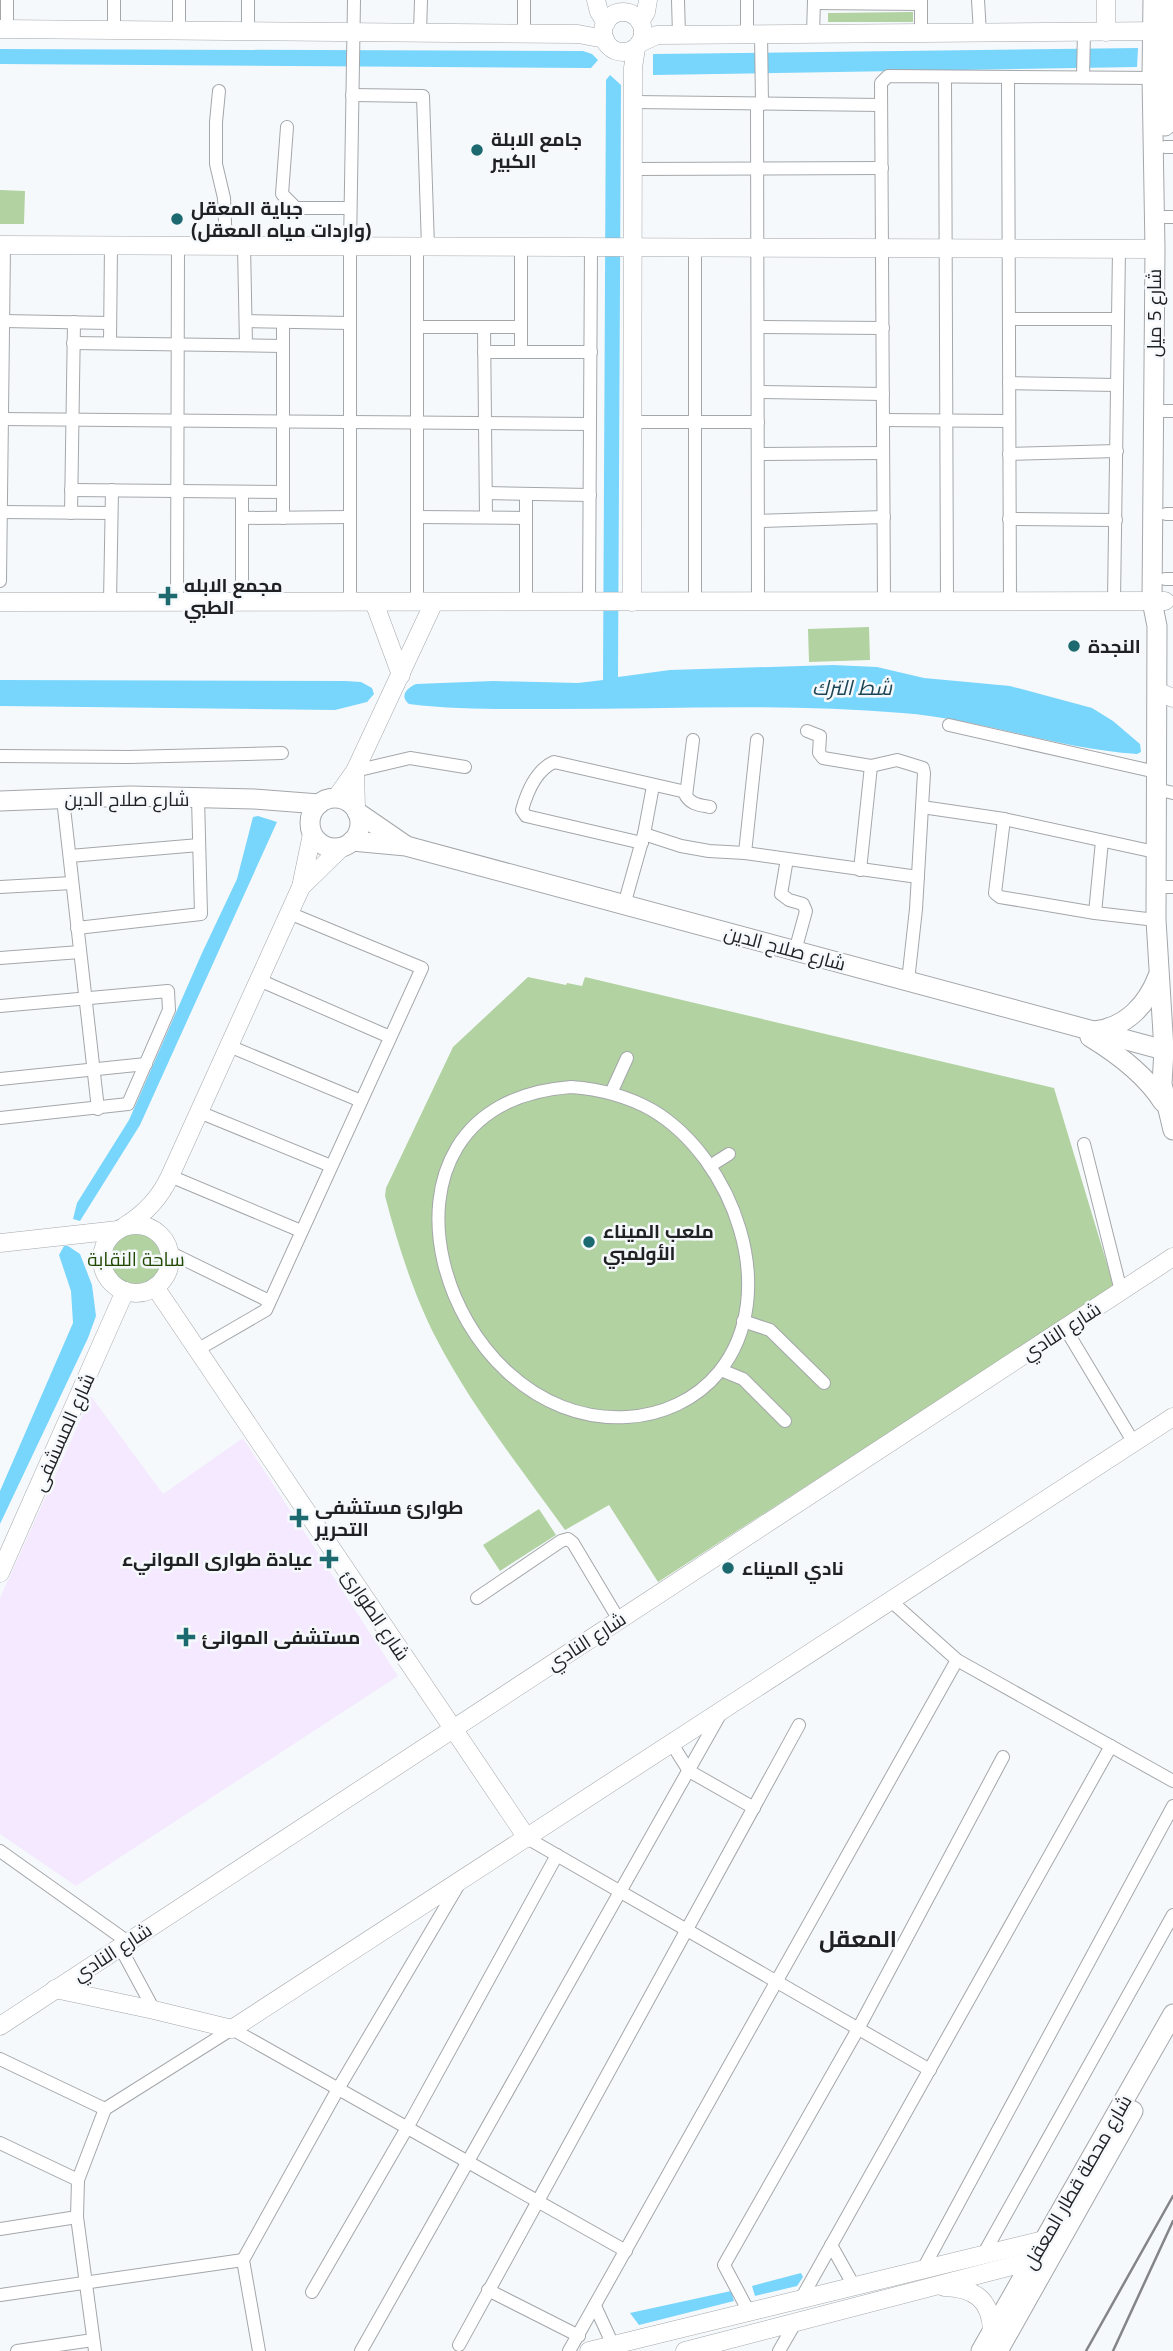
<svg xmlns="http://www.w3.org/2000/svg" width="1173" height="2351" font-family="'Open Sans',Cairo,sans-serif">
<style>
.medical{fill:#f4e9fe}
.green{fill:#b2d2a2}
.water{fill:#78d5fc}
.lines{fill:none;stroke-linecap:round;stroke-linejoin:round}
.street-casing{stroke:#a4a7aa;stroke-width:14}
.secondary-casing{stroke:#a4a7aa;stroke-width:19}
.primary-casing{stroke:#a4a7aa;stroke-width:21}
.street{stroke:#fff;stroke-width:12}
.secondary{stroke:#fff;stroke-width:18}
.primary{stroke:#fff;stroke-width:19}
.rail{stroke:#838587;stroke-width:2.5}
.poi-dot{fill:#1c696f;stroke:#f6f9fc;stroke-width:2.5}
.labels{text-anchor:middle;stroke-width:5;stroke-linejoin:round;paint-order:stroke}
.poi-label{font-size:19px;font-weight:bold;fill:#202123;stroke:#f6f9fc;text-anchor:start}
.street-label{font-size:19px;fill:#202123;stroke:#f6f9fc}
.park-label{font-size:19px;fill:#214900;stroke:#f6f9fc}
.water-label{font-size:21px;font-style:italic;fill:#1c4555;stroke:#f6f9fc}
.quarter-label{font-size:23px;font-weight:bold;fill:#202123;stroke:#f6f9fc}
</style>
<rect width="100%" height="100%" fill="#f6f9fc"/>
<path class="medical" d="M91,1396L163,1494L243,1438L398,1676L76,1886L0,1834V1598Z"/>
<g class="green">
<path d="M913,12V22H828V13Z"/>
<path d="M0,190L25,191L24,224H0Z"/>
<path d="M869,627L870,660L809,662L808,629Z"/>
<path d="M528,977L566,985L567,983L582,986L585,977L1054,1088L1114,1287L658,1582L609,1505L565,1530C520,1467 471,1406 436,1338C414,1296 397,1242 385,1196L386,1188L453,1047Z"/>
<circle cx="136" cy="1259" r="26"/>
<path d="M539,1509L556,1535L500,1571L483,1545Z"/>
</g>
<g class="water">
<path d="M1138,48L1137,67L653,75V54Z"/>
<path d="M0,49L583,51L592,54L598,60L591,68L0,64Z"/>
<path d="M610,75L621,85L618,677L670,670L833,665L877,667L924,678L1010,686L1092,708L1113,721L1140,744L1141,752L1137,754C1057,749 982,719 902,713C785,703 669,709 552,709C504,709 456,710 409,704C399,696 407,688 416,684L493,681L578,683L603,680L606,80Z"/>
<path d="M0,680L346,681L361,682L372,688L374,694L367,702L335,710L0,706Z"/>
<path d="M258,816L277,822L140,1125L80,1221L73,1219L77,1203L129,1120L202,953L237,879L253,817Z"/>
<path d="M64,1246H68L80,1254L92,1285L96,1316L88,1338L0,1524V1491L73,1323L71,1291L59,1255Z"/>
<path d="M801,2273L803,2277L797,2286L755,2296L752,2286Z"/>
<path d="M731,2291L734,2301L639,2325L630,2313Z"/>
</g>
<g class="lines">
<defs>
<g id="street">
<path d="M524,0V33"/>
<path d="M678,0L679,35"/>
<path d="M921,0V34"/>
<path d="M978,0L980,33"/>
<path d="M814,3L921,4"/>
<path d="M7,29V0"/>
<path d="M114,30V0"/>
<path d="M179,30V0"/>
<path d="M248,31V0"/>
<path d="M420,32L421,0"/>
<path d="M747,34V0"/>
<path d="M761,34L762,104"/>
<path d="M813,34L814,0"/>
<path d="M945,77L947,601"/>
<path d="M1008,77L1010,601"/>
<path d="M1083,77L1084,32"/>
<path d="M219,91L216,122V164L224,198L226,246"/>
<path d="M352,95L423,96L428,247"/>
<path d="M633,102L881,105"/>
<path d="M757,104L758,601"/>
<path d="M287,127L282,194L296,208H350"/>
<path d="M1165,147H1173"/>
<path d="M633,169L882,168"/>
<path d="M1165,217H1173"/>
<path d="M244,246L246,345"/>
<path d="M521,247V352"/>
<path d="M1009,319H1118"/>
<path d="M3,321L110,323"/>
<path d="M246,321L350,323"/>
<path d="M417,327H521"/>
<path d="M758,327L883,328"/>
<path d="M484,328L486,517"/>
<path d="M73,343L283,346"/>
<path d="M110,343L111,245"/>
<path d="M484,352H591"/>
<path d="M1009,383L1117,385"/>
<path d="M758,392L883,394"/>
<path d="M1164,411H1173"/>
<path d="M0,419L590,424"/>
<path d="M883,420L1009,421"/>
<path d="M632,422H758"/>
<path d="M758,454L883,453"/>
<path d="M1009,454L1117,451"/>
<path d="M71,490L283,492"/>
<path d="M242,492V602"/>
<path d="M486,493L590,495"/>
<path d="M1,512L111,513"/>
<path d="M71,513L74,322"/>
<path d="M1166,514H1173"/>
<path d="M417,517L526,518"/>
<path d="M242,518L350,517"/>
<path d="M283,518V322"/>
<path d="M1009,519L1116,520"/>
<path d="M758,521L884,517"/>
<path d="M1165,579H1173"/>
<path d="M0,581L4,245"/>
<path d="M884,601L881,83L888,76L1157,78"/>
<path d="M1114,601L1119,249"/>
<path d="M110,602L112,490"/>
<path d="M177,602L178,246"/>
<path d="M350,602V246L354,0"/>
<path d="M417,602V246"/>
<path d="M526,602V494"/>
<path d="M589,602L591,247"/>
<path d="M695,602V248"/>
<path d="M949,725L1156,772"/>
<path d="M807,731L820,736L819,753L823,758L871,766L897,760L923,768L924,773L916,909L908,981"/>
<path d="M693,740L686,796C692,805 700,805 710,807"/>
<path d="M0,756L129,757L282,753"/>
<path d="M355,771L410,758L465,767"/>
<path d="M1156,789L1173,793"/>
<path d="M63,799L98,1109"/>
<path d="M922,807L1004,819L1155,852"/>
<path d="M1004,819L995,893L1000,897L1095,913L1156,920"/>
<path d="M644,834L681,846L709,851L745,853L918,877"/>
<path d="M642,843L526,816L522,810C527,792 536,770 554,762L686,792"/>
<path d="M745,853L757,740"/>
<path d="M70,856L199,845"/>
<path d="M787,859L781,894L789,900L803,904L806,911L795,951"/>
<path d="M860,870L871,766"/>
<path d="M0,887L72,883"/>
<path d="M1156,887H1173"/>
<path d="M624,905L644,834L653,786"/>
<path d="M1095,913L1102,841"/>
<path d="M77,928L201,914L198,798"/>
<path d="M0,958L80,952"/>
<path d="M259,980L390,1037"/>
<path d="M0,1006L168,991L169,1010L128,1104L0,1118"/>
<path d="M229,1046L361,1101"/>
<path d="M0,1079L146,1064"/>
<path d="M571,1087C599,1089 627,1096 652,1110C733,1158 783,1293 719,1372C696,1400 662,1415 627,1417C442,1428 342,1104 571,1087Z"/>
<path d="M611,1093L627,1058"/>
<path d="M199,1112L331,1166"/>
<path d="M1084,1144L1121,1291"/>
<path d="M710,1166L729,1154"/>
<path d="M170,1176L301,1231"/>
<path d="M169,1252L269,1301"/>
<path d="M743,1321L770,1330L824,1383"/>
<path d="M1065,1328L1134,1443"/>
<path d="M197,1350L266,1310L422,968L289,913"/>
<path d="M721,1370L743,1379L785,1421"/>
<path d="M477,1598L561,1541L568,1539L573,1543L619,1620"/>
<path d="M891,1601L957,1660L1173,1781"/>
<path d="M672,1744L689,1771L754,1808"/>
<path d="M527,1838L930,2070"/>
<path d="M0,1851L128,1942"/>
<path d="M120,1947L154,2010"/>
<path d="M0,2059L105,2109"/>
<path d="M0,2143L78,2180"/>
<path d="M0,2229L77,2217"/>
<path d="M831,2245L854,2286"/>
<path d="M983,2255L1173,1915"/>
<path d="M923,2269L1173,1806"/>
<path d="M488,2290L579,2336"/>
<path d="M312,2292L407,2128L557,1855"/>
<path d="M0,2295L243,2260"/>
<path d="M801,2299L1111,1746"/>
<path d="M595,2306L613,2345"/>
<path d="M749,2312L724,2265L858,2029L1003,1757"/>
<path d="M459,2345L799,1725"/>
<path d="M17,2351L93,2340"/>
<path d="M95,2351L77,2217L78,2180L105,2109L232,2029L626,2251"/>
<path d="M259,2351L243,2260L338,2089L459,1884"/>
<path d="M361,2351L722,1711"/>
<path d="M569,2351L957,1660"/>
<path d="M779,2351L794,2325"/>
</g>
<g id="secondary">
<path d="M596,0L599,12L606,23"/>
<path d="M1106,0V32"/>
<circle cx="623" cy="32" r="20"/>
<path d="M640,22L646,12L648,0"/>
<path d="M0,29L578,34L605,39"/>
<path d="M640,43L657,35L1167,31"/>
<path d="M0,245L1155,249"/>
<path d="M0,602L1165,601"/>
<path d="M374,602L401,675"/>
<path d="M632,602L633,68L636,48"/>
<path d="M1157,691L1173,698"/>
<path d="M355,771L356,809"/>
<path d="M336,798L355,771L434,602"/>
<path d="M301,887L341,848"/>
<circle cx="136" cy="1259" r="34"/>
<path d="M125,1226C146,1213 160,1198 170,1176L301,887L312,834"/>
<path d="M0,1243L118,1230"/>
<path d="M155,1287L527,1838"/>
<path d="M0,1573L125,1291"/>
<path d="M55,1989L154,2010L232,2029L1173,1417"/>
<path d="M0,2026L1173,1257"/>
<path d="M944,2287C974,2288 991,2299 992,2331"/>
<path d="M589,2351L1044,2240"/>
<path d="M685,2351L1031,2261"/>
</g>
<g id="primary">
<path d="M1153,0L1152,77L1155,249L1152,601L1157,626L1156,920L1164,1050L1162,1084L1173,1130"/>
<path d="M1165,126L1168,0"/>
<circle cx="335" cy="823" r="25"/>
<path d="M0,801L130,796L254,799L319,804"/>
<path d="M357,812L405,845"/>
<path d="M352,841L406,846L1164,1050"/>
<path d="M1095,1031C1126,1027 1147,1005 1158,976"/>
<path d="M1090,1037C1118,1054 1145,1074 1163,1102"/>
<path d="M981,2351L1173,2014"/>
<path d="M998,2351L1133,2111"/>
</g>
</defs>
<use href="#street" class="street-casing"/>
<use href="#secondary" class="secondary-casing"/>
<use href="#primary" class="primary-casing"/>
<use href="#street" class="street"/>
<use href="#secondary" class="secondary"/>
<use href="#primary" class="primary"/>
<g class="rail">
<path d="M1086,2351L1173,2196"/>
<path d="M1113,2351L1173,2221"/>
</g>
</g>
<g class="poi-dot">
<circle cx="477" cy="150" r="7"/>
<circle cx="177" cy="219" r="7"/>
<path d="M164.5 585.5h7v7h7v7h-7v7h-7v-7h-7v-7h7z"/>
<circle cx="1074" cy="646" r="7"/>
<circle cx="589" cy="1242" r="7"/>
<path d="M295.5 1507.5h7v7h7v7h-7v7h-7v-7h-7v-7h7z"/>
<path d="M325.5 1548.5h7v7h7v7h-7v7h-7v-7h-7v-7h7z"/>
<circle cx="728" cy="1568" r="7"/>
<path d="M182.5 1626.5h7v7h7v7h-7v7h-7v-7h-7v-7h7z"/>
</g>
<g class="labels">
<g class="poi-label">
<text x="491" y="146">جامع الابلة<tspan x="491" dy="22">الكبير</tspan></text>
<text x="191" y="215">جباية المعقل<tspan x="191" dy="22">(واردات مياه المعقل)</tspan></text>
<text x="184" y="592">مجمع الابله<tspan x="184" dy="22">الطبي</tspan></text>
<text x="1088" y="653">النجدة</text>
<text x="603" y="1238">ملعب الميناء<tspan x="603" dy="22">الأولمبي</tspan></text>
<text x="315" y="1514">طوارئ مستشفى<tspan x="315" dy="22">التحرير</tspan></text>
<text x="313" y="1566" text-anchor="end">عيادة طوارى الموانيء</text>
<text x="742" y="1575">نادي الميناء</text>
<text x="202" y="1644">مستشفى الموانئ</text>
</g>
<g class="street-label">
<text transform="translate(1154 313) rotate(-90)" y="7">شارع 5 ميل</text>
<text x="127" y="806">شارع صلاح الدين</text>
<text transform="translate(785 948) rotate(15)" y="7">شارع صلاح الدين</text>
<text transform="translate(1061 1331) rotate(-33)" y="7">شارع النادي</text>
<text transform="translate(63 1432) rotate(-66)" y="7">شارع المسشفى</text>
<text transform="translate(376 1615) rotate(56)" y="7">شارع الطوارئ</text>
<text transform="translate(586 1641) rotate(-33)" y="7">شارع النادي</text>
<text transform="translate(112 1952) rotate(-33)" y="7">شارع النادي</text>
<text transform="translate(1077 2182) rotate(-60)" y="7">شارع محطة قطار المعقل</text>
</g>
<g class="park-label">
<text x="136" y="1266">ساحة النقابة</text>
</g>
<g class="water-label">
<text x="852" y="695">شط الترك</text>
</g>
<g class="quarter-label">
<text x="858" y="1947">المعقل</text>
</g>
</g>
</svg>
